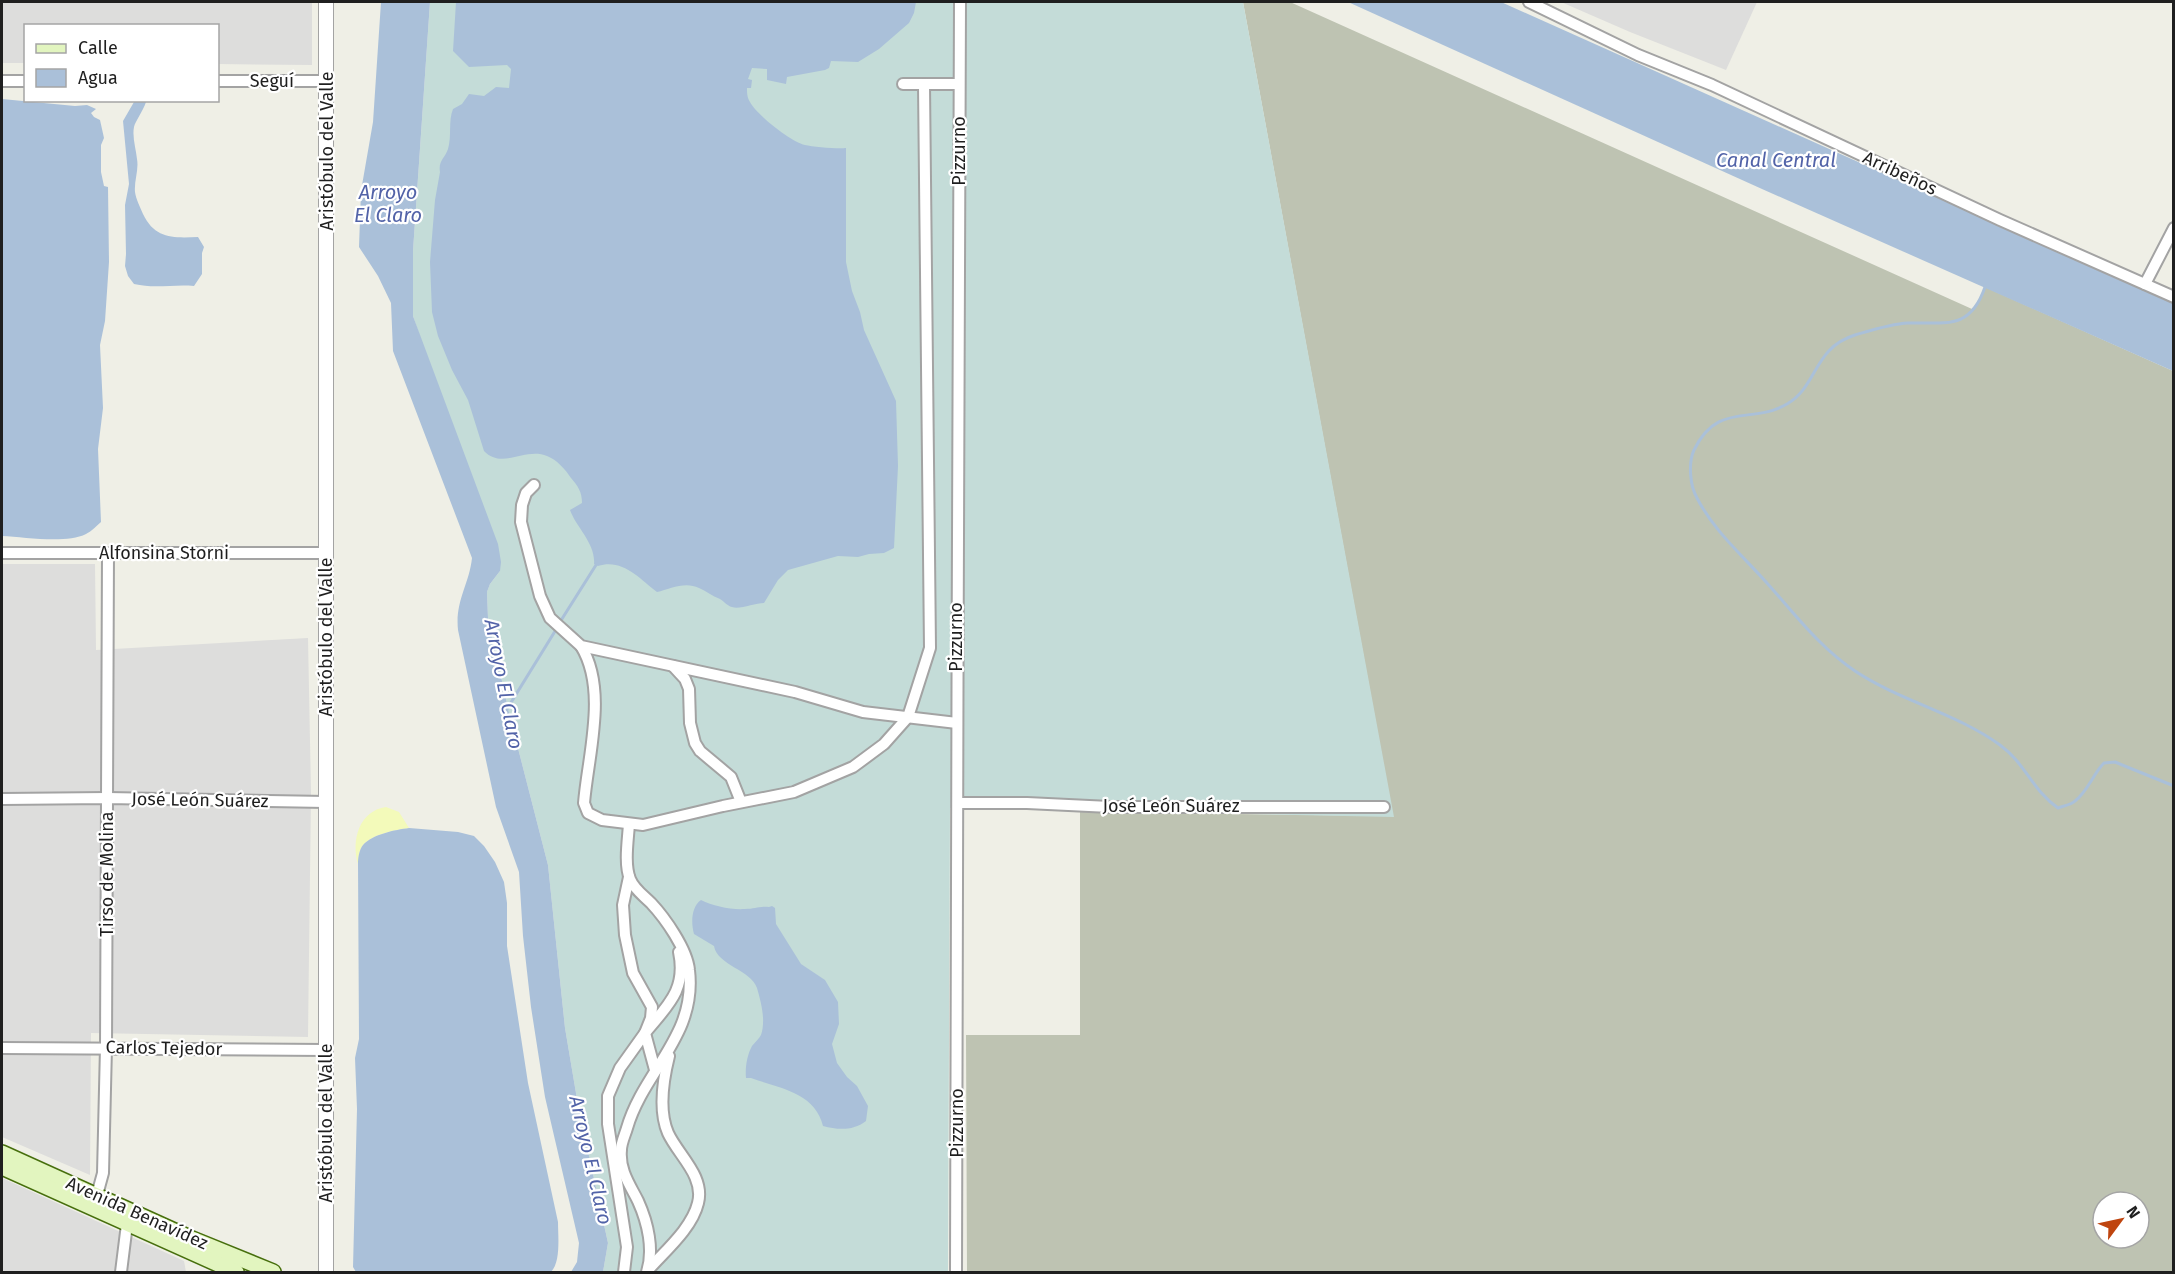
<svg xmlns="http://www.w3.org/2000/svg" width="2175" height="1274" font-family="'Fira Sans',sans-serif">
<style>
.residential{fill:#dddddc}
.construction{fill:#bec3b2;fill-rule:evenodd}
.wetland{fill:#c4dcd8}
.sand{fill:#f3faba}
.water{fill:#aac0d9}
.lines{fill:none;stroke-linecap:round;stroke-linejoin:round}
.stream{stroke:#aac0d9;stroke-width:3}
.minor-casing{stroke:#a3a3a3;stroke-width:14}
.tertiary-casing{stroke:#a3a3a3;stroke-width:16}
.secondary-casing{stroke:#476f0d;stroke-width:18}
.minor{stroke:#fff;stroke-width:10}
.tertiary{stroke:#fff;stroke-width:14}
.secondary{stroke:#e2f5bf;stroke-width:15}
.labels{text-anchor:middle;stroke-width:4.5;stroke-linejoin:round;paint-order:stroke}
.street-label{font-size:18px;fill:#1f1f1f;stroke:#fff}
.water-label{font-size:20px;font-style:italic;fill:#5263a8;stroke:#fff}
</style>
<rect width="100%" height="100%" fill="#efefe6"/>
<g class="residential">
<path d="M2,2H312V65L218,64V26H26L25,63H2Z"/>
<path d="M1561,2H1757L1726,70L1630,32Z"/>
<path d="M2,564H95L96,650L308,638L311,793L308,1037L91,1033L90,1175L2,1137Z"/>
<path d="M2,1178L184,1261L186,1272H2Z"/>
</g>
<path class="construction" d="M1243,2H1290L1972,309L1981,298L1985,287L2173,371V1272H967L966,1035H1080V812L1393,816ZM2103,1202H2139V1238H2103Z"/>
<path class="wetland" d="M430,2H1243L1394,817L950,808L948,1272H603L608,1243L578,1105L565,1028L548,865L510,717L488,618L487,592L490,584L500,571L413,316V251Z"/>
<path class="sand" d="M386,807L399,812L409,828C395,830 373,834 363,845C359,850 358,858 358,864C351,840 359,811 386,807Z"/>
<g class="water">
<path d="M381,2H430L413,251V316L498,544L501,562L500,571L490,584L487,592L488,618L510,717L548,865L565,1028L578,1105L608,1243L603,1272H571L577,1262L579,1243L545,1097L531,1007L523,936L519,872L496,807L458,630C455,601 469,585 472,558L393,351L391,303L378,276L359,247L361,191L373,122Z"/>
<path d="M456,2H916L914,13L909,23L879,49L858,62L831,61L829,68L825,70L787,77L786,84L767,80V69L752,68L748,79L752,80L751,88H747C747,93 747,97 750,102C757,115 790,141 805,145C813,147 839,149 846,148V262L852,291L860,312L864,330L896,401L898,466L894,548L884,553L869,554L858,557L838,556L788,570L778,580L764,603C755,603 739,610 732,607C727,606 724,601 720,599C712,596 706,591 699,588C685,581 670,589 657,592C639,578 622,558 598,566L594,564C596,544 576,527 570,510L582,503C582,492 578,486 571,478C565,469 557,460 547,456C525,447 502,470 484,451L468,400L452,370L438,336L432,312L430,262L435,200L440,172C438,161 445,158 448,149C452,136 448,121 453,109L462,104L469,94L484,96L496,87L509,88L511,69L507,65L469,67L453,51Z"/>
<path d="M1348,2H1501L2173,303V371L1762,189Z"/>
<path d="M2,99L75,106L87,105L96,109L91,113L94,117L100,120L104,138L101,145V172L104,186L108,187L109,262L105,321L100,345L103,408L98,449L101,522C96,526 92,531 86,534C66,544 25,537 2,536Z"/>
<path d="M140,100L146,102C143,111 135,122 134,127C132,137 136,149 137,159C139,170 134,181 135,192C136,199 140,207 143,214C155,239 173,238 198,237L204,247L202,253V274L194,286C174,284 155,289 134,284L128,276L125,266L126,254L125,205L129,184L123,121L134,102Z"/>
<path d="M409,828L458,832L474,836L484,846L495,862L504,882L507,903V946L528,1083L558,1222C558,1236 561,1262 551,1272H356L353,1267L357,1109L355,1058L359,1039L358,864C358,858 359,850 363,845C373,834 395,830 409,828Z"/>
<path d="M701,900C713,906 731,910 745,909C755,909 759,906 769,907L772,906L775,908L776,924L801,964L825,980L838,1002L839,1024L832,1044L837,1063L847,1077L857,1086L868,1106L866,1121C853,1131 838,1130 823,1126C815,1092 778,1088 751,1078H746C745,1068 747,1055 752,1046C755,1042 759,1039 761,1035C766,1020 761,1002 757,988C751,970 717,965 714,946L694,934C691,923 691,907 701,900Z"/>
</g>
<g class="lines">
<g class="stream">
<path d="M1985,287C1970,331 1945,322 1908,323C1890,324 1872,330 1855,335C1813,348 1818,386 1787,404C1751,425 1718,401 1694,450C1688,463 1690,486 1697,498C1714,531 1741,554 1766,582C1795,614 1819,647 1855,671C1900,701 1956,713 2000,745C2025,763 2033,791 2058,808C2063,806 2071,805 2075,801C2088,791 2093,774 2104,763L2115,762L2174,786"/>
<path d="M560,622L596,565"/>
<path d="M507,709L557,628"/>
</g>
<defs>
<g id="minor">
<path d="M1529,2L1638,55L1712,85L2000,220L2174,297"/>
<path d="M2,81H26"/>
<path d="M218,81H327"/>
<path d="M903,84H959"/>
<path d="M2145,284L2174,228"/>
<path d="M534,485L526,493L522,505L521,522L540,596L550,618L581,646L795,692L863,712L957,723"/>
<path d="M2,553H326"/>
<path d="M581,646C608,690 588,755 584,803L588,813L602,820L643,825L723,806L794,792L853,767L884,744L908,717L930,648L924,85"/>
<path d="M673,666L685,679L689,689L690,723L695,743L700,751L731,777L741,802"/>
<path d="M2,799L108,798L326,802"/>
<path d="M958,803H1027L1110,807H1384"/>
<path d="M629,824C628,840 624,864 630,879C634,889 643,895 651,903C665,918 687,949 689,970C697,1036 644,1070 627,1128C625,1135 621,1143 621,1150C619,1170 630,1185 638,1201C648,1223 654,1250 647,1272"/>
<path d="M2,1048L326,1050"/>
<path d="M655,1070L645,1033C667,1006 687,990 679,952"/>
<path d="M97,1195L103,1173L106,1047L108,553"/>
<path d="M649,1269C666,1250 692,1228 698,1203C705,1176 678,1155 668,1133C658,1110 663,1080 669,1056"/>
<path d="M121,1272L127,1224"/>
<path d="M624,1272L627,1247L608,1124V1096L620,1068L645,1033L651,1018L652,1007L633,973L625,935L623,905L629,877"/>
<path d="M956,1272C958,849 957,425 960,2"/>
</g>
<path id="tertiary" d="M326,1272V2"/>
<g id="secondary">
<path d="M2,1153L192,1239L273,1272"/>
<path d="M2,1167L236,1272"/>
</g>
</defs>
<use href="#minor" class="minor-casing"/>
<use href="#tertiary" class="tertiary-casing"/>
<use href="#secondary" class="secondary-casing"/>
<use href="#minor" class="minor"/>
<use href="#tertiary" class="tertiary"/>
<use href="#secondary" class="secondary"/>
</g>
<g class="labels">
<g class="street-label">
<text x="272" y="87">Seguí</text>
<text transform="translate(327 151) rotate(-90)" y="6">Aristóbulo del Valle</text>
<text transform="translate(959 151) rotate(-90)" y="6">Pizzurno</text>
<text transform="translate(1900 173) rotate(25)" y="6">Arribeños</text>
<text x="164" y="559">Alfonsina Storni</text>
<text transform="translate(326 637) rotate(-90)" y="6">Aristóbulo del Valle</text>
<text transform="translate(956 637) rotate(-90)" y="6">Pizzurno</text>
<text transform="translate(200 800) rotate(1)" y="6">José León Suárez</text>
<text x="1171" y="812">José León Suárez</text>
<text transform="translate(107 874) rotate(-90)" y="6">Tirso de Molina</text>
<text transform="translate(164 1048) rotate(1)" y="6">Carlos Tejedor</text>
<text transform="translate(326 1123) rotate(-90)" y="6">Aristóbulo del Valle</text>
<text transform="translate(957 1123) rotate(-90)" y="6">Pizzurno</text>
<text transform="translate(137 1213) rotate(24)" y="6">Avenida Benavídez</text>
</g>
<g class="water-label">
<text x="1776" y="167">Canal Central</text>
<text x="388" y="199">Arroyo<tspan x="388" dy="23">El Claro</tspan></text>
<text transform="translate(504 684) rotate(79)" y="7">Arroyo El Claro</text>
<text transform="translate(591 1160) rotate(77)" y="7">Arroyo El Claro</text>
</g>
</g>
<rect width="2175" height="1274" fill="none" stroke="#1f1f1f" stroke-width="6"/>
<rect x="24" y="24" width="195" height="78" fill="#ffffff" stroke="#a5a5a5" stroke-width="1.5"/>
<rect x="36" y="44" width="30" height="9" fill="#e2f5bf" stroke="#a5a5a5" stroke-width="1.5"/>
<text x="78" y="54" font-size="18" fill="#1f1f1f">Calle</text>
<rect x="36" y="69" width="30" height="18" fill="#aac0d9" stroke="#a5a5a5" stroke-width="1.5"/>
<text x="78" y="84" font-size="18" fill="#1f1f1f">Agua</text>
<g transform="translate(2121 1220) rotate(57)"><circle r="28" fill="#ffffff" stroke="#a5a5a5" stroke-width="1.5"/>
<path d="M0-4.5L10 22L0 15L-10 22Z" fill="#bf450f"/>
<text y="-9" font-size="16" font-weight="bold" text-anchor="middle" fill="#1f1f1f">N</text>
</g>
</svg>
